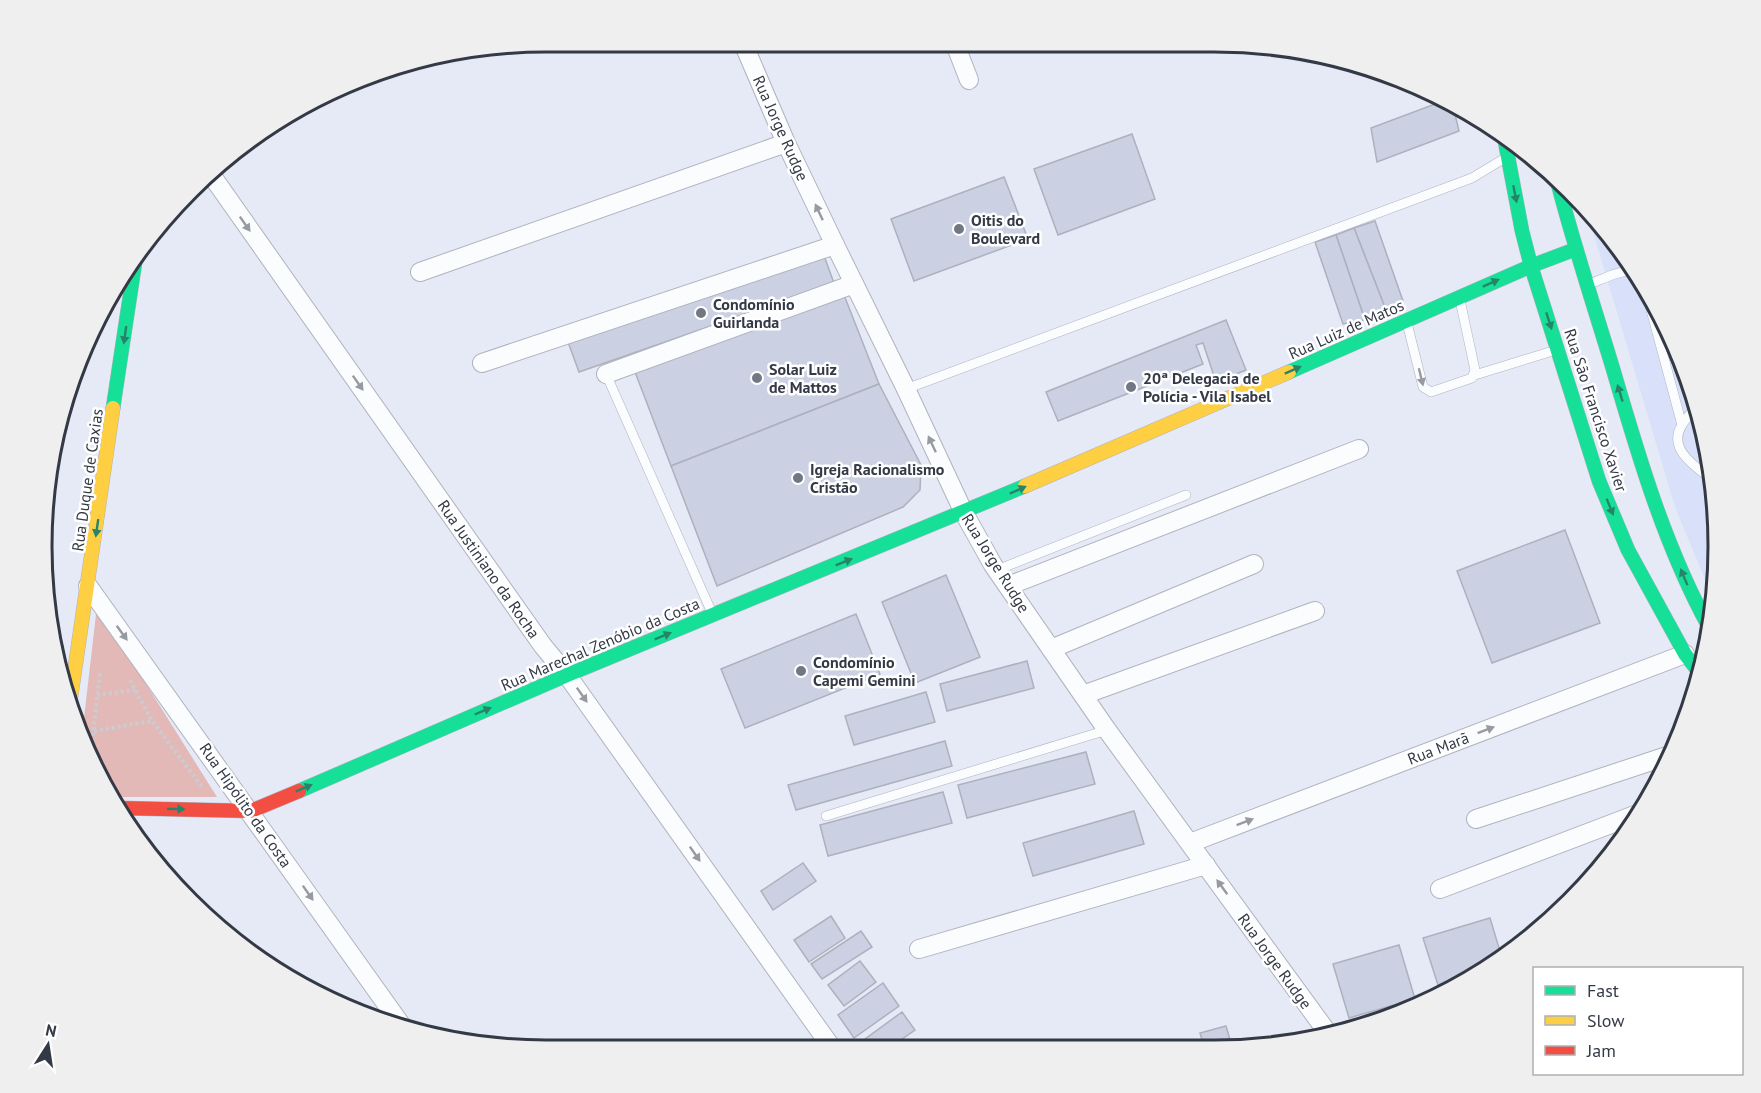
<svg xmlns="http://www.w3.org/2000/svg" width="1761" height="1093" font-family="'PT Sans',sans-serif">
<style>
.built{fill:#d8e1f9}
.forest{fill:#e3b9b8}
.building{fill:#cbd1e3;stroke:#adb1bd;stroke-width:1.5}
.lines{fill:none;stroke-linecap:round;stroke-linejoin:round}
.lane-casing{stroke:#afb3be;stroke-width:10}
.street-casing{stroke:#afb3be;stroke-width:20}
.fast-casing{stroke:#afb3be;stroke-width:15}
.slow-casing{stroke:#afb3be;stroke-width:15}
.jam-casing{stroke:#afb3be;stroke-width:15}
.path{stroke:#cbccd1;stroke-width:4;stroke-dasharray:3 3;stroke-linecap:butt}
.lane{stroke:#fbfcfe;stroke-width:9}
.street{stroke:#fbfcfe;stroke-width:18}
.fast{stroke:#16e098;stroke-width:14}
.slow{stroke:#ffcf43;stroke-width:14}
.jam{stroke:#f24e42;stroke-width:14}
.oneway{fill:#26846b}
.oneway2{fill:#989aa2}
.poi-dot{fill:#727784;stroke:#fff;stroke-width:2}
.labels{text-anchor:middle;stroke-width:5;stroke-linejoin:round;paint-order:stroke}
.street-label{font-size:16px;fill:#343946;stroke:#fff}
.poi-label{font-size:16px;font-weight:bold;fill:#343946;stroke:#fff;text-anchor:start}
.rim{fill:none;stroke:#343946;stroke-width:3}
</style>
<rect width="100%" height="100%" fill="#e5eaf6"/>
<path class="built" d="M1585,205L1594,214L1651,294L1692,384L1715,480L1718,579L1715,598L1707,584L1675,507Z"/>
<path class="forest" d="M97,606L217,797H112L82,735Z"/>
<g class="building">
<path d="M1443,101L1453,106L1459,131L1377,162L1371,128Z"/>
<path d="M1132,134L1155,199L1058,235L1034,169Z"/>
<path d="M1004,177L1028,239L914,281L891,219Z"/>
<path d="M1375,221L1403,301L1386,310L1354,228Z"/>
<path d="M1354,228L1386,310L1365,320L1336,235Z"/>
<path d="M1336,235L1365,320L1343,324L1315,242Z"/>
<path d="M823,253L834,283L579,372L568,342Z"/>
<path d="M844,295L879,384L671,466L635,372Z"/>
<path d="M1226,320L1246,370L1216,382L1203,343L1196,345L1203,364L1058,421L1046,392Z"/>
<path d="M879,384L921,465L920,490L903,507L717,586L671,466Z"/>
<path d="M1707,446L1711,465L1699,456Z"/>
<path d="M1565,530L1600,623L1492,663L1457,571Z"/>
<path d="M946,575L980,657L915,683L882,602Z"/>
<path d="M856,614L880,674L745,728L721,669Z"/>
<path d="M1027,661L1034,688L947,711L940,684Z"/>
<path d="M926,692L935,722L854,745L845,716Z"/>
<path d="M945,741L952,766L796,810L788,785Z"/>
<path d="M1086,752L1095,784L967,818L958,785Z"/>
<path d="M943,792L952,823L828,856L820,825Z"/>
<path d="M1134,811L1144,844L1033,876L1023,843Z"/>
<path d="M803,863L816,881L773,910L761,891Z"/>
<path d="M831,916L845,938L809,962L794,940Z"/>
<path d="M1490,918L1502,958L1483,972L1438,985L1423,938Z"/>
<path d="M861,931L872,947L822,979L811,964Z"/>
<path d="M1399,945L1415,999L1349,1018L1333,964Z"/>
<path d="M860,961L876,982L844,1006L828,985Z"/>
<path d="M883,983L899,1006L854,1038L838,1015Z"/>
<path d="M902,1012L915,1030L889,1048H866L861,1042Z"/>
<path d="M1226,1026L1233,1050H1205L1200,1033Z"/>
<path d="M1178,1042L1181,1050L1151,1049Z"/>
</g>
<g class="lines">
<defs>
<g id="lane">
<path d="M1590,284C1603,279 1623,268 1636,272"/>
<path d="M1644,284L1682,425"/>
<path d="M1407,323L1423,387L1431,392L1472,378L1475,370L1460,300"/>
<path d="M606,374L712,613"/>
<path d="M1475,375L1556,350"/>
<path d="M906,389L1472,178L1505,158"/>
<path d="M1697,406C1692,412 1686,418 1682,425C1666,450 1698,468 1715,482"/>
<path d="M997,570L1186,495"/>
<path d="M826,816L1107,730"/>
</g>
<g id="street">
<path d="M743,43L786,143L835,245L906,389L964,513L993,565L1107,730L1330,1036"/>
<path d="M955,44L969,80"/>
<path d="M212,176L543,646L567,675L832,1048"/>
<path d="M420,272L786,143"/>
<path d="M482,363L835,245"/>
<path d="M606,374L854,284"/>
<path d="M88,586L402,1026"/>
<path d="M1008,586L1359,449"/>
<path d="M1051,649L1254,564"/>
<path d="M1083,695L1315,611"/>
<path d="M1476,819L1673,754"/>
<path d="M1190,843L1685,654"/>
<path d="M1440,889L1640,813"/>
<path d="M919,949L1206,865"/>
</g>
<g id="fast">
<path d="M1504,136L1522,231L1531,266L1599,481L1628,550L1685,654L1702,676"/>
<path d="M1557,180C1573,243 1594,306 1613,369C1639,458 1665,547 1710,629"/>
<path d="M1289,372L1531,266L1576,249"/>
<path d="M113,408L136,256"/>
<path d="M299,791L567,675L1025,486"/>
</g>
<g id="slow">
<path d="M1025,486L1289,372"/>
<path d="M69,709L113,408"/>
</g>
<path id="jam" d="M118,808L251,811L299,791"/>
</defs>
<use href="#lane" class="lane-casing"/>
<use href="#street" class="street-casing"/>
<use href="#fast" class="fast-casing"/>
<use href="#slow" class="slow-casing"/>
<use href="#jam" class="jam-casing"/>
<g class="path">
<path d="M130,680L152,721"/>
<path d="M97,695L135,690"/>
<path d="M94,731L152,721L203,788"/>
<path d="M91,754L100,671"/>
</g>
<use href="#lane" class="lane"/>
<use href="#street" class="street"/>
<use href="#fast" class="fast"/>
<use href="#slow" class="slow"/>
<use href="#jam" class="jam"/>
</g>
<defs><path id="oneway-solid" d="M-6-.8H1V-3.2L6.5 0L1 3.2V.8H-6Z" transform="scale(1.5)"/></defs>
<g class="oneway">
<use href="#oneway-solid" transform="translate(1515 194) rotate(79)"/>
<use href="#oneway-solid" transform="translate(1491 283) rotate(-24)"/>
<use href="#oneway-solid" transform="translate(1549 321) rotate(72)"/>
<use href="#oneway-solid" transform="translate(125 335) rotate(98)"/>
<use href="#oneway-solid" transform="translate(1293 370) rotate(-24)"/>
<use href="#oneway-solid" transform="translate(1620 393) rotate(-107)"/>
<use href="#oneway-solid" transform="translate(1018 490) rotate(-24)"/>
<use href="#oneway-solid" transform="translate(1610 507) rotate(68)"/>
<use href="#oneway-solid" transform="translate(97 528) rotate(98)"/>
<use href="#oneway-solid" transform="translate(844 562) rotate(-22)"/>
<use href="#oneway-solid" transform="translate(1684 577) rotate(-113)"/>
<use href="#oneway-solid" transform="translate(663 636) rotate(-22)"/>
<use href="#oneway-solid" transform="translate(483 711) rotate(-23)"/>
<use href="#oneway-solid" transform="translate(304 788) rotate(-23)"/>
<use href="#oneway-solid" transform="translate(176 809) rotate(1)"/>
</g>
<g class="oneway2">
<use href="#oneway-solid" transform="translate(819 212) rotate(-115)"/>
<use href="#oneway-solid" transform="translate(245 224) rotate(55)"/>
<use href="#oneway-solid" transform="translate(1421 377) rotate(76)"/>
<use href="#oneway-solid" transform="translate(358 383) rotate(55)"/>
<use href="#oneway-solid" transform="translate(932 444) rotate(-115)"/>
<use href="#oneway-solid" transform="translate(122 633) rotate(54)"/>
<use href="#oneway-solid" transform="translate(582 695) rotate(55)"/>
<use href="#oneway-solid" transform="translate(1486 730) rotate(-21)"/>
<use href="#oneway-solid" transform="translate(1245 822) rotate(-21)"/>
<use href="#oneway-solid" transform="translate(695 854) rotate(55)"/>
<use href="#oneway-solid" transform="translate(1222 887) rotate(-126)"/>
<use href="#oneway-solid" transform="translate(308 893) rotate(55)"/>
</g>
<g class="poi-dot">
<circle cx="959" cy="229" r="6"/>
<circle cx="701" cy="313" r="6"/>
<circle cx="757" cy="378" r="6"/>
<circle cx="1131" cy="387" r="6"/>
<circle cx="798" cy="478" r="6"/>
<circle cx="801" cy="671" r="6"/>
</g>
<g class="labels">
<g class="street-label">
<text transform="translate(781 128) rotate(66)" y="6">Rua Jorge Rudge</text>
<text transform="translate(1346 329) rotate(-24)" y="6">Rua Luiz de Matos</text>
<text transform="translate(1596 410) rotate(72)" y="6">Rua São Francisco Xavier</text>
<text transform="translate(87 480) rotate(-82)" y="6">Rua Duque de Caxias</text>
<text transform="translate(996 563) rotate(58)" y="6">Rua Jorge Rudge</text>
<text transform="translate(489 569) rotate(55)" y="6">Rua Justiniano da Rocha</text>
<text transform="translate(600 644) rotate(-23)" y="6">Rua Marechal Zenóbio da Costa</text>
<text transform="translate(1438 748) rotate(-21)" y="6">Rua Marã</text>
<text transform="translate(246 805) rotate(55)" y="6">Rua Hipólito da Costa</text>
<text transform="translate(1275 961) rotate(54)" y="6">Rua Jorge Rudge</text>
</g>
<g class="poi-label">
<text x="971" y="226">Oitis do<tspan x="971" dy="18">Boulevard</tspan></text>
<text x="713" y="310">Condomínio<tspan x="713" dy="18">Guirlanda</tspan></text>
<text x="769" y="375">Solar Luiz<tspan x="769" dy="18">de Mattos</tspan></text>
<text x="1143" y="384">20ª Delegacia de<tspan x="1143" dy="18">Polícia - Vila Isabel</tspan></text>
<text x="810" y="475">Igreja Racionalismo<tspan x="810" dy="18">Cristão</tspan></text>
<text x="813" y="668">Condomínio<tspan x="813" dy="18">Capemi Gemini</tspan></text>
</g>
</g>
<path d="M0 0H1761V1093H0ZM546 52H1214A494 494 0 0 1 1708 546V546A494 494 0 0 1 1214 1040H546A494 494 0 0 1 52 546V546A494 494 0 0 1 546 52Z" fill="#efeff0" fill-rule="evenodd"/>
<path class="rim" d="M546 52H1214A494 494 0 0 1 1708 546V546A494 494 0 0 1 1214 1040H546A494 494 0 0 1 52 546V546A494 494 0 0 1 546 52Z"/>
<rect x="1533" y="967" width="210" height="108" fill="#ffffff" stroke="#aeb0b5" stroke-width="1.5"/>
<rect x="1545" y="986" width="30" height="9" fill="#16e098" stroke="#aeb0b5" stroke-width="1.5"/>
<text x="1587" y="997" font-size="18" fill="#343946">Fast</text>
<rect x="1545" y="1016" width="30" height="9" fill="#ffcf43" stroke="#aeb0b5" stroke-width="1.5"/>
<text x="1587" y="1027" font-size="18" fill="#343946">Slow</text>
<rect x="1545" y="1046" width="30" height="9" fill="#f24e42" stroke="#aeb0b5" stroke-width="1.5"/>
<text x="1587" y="1057" font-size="18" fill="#343946">Jam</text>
<g transform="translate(48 1045) rotate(12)" stroke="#ffffff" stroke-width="4.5" paint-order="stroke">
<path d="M0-4.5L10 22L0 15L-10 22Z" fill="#343946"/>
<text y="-9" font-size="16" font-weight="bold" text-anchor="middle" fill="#343946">N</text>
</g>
</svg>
